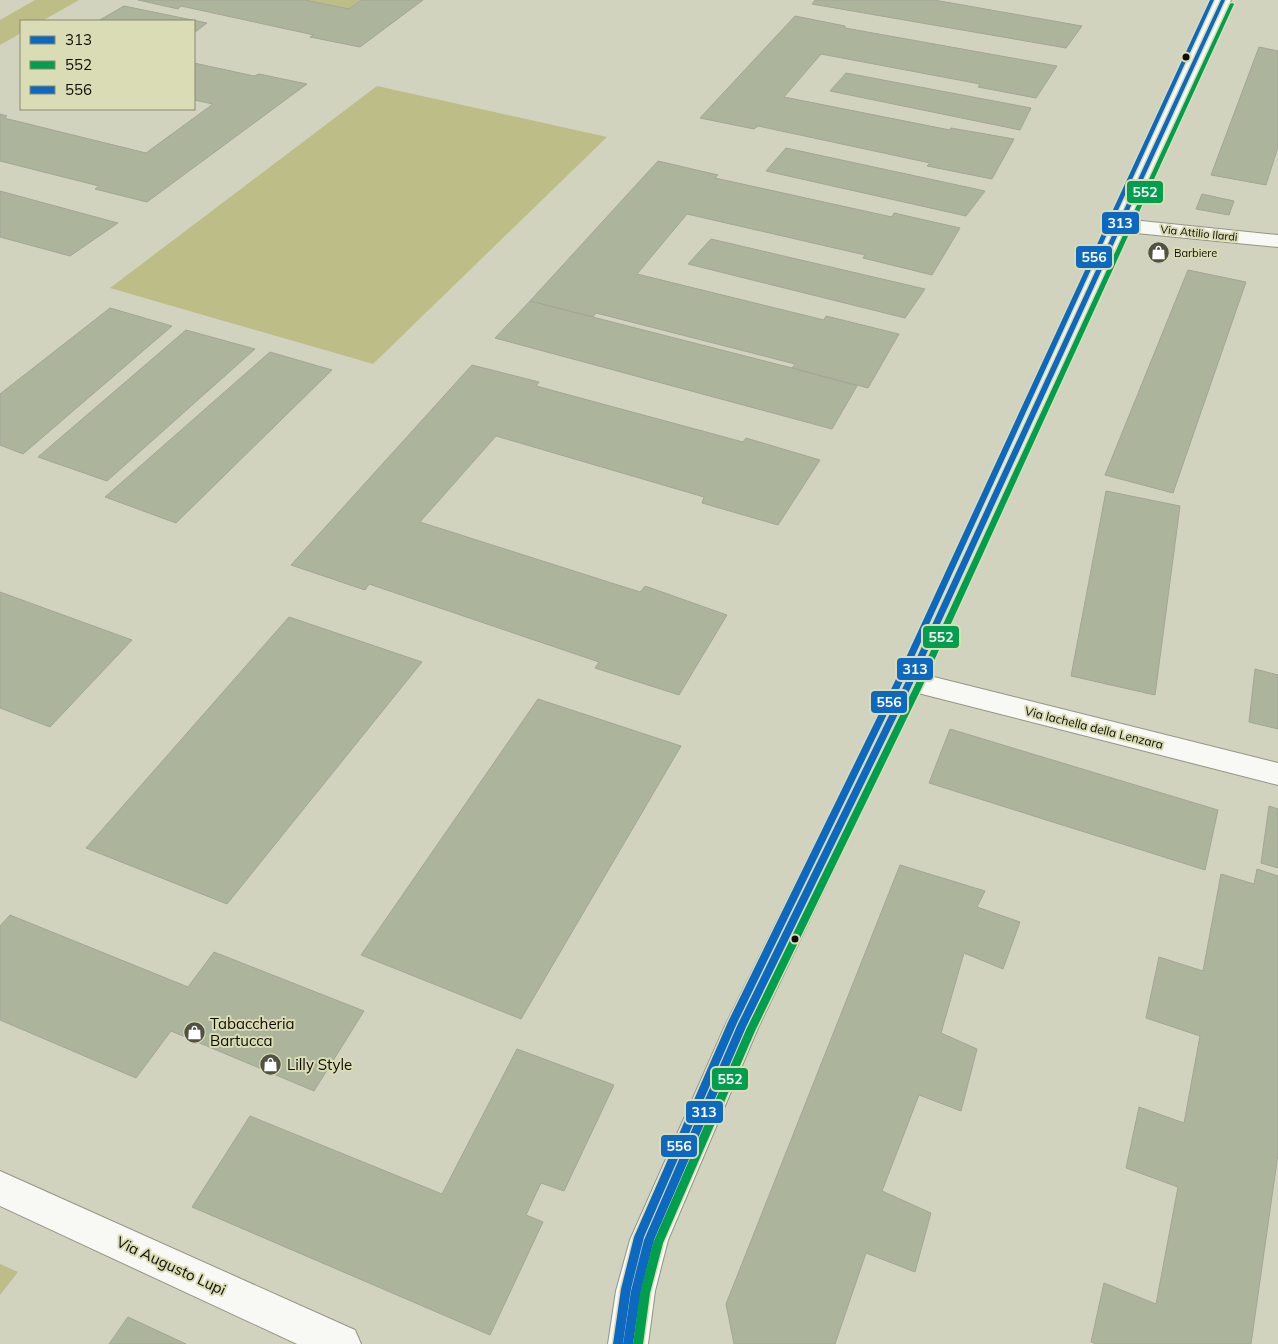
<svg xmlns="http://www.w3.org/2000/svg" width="1278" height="1344" font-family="Mulish,sans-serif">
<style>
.green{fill:#bdbd88}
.building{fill:#adb49c;stroke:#a3a697}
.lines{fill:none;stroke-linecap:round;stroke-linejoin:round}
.minor-casing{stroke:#939484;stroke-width:2}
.minor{fill:#f8f8f5;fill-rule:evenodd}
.bus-1-casing{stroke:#dadcb5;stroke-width:3}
.bus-2-casing{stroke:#dadcb5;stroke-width:3}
.bus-3-casing{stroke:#dadcb5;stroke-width:3}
.bus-1{fill:#0c69bf;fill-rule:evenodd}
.bus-2{fill:#019e4d;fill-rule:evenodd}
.bus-3{fill:#0c69bf;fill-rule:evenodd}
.bus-dot{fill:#0d0d02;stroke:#dadcb5;stroke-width:2}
.labels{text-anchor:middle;stroke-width:4;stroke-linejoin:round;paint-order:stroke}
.far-street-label{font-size:11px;fill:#0d0d02;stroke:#dadcb5}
.far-poi-label{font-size:11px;fill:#0d0d02;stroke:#dadcb5;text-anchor:start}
.street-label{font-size:12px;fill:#0d0d02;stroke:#dadcb5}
.near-poi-label{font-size:15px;fill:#0d0d02;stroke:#dadcb5;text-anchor:start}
.near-street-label{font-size:15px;fill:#0d0d02;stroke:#dadcb5}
.line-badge{stroke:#dadcb5;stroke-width:2}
.badge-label{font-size:14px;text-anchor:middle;font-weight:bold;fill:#fff}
</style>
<rect width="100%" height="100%" fill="#d2d3be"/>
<g class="green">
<path d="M35,0H79L42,21H21V33L0,45V20Z"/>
<path d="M305,0H361L349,9Z"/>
<path d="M377,86L607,137L373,364L110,288Z"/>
<path d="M0,1264L18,1272L0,1295Z"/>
</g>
<g class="building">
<path d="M138,0H305L349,9L361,0H423L360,47L310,37L314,35L181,6L178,9Z"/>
<path d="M815,0H934L1082,26L1066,48L812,4Z"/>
<path d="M124,6L207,23L194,33V21H98Z"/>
<path d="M795,16L845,26V28L1057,66L1036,98L978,87L980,84L821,54L784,97L950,130L951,128L1014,139L992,179L927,166L930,163L758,126L754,129L700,118Z"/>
<path d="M1259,47L1278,51V147L1266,185L1211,175Z"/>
<path d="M194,63L254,76L259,74L307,84L147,202L95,189L99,186L0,161V114L7,116L4,118L146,153L213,104L194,100Z"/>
<path d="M846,73L1031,108L1020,130L830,91Z"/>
<path d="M786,148L985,191L966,216L766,171Z"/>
<path d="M658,161L718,175L715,178L892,217L894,213L960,228L932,275L863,258L865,255L687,214L637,274L824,320L826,316L899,334L868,388L792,368L795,364L596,313L593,317L530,301Z"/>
<path d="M0,191L118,223L70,256L0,237Z"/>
<path d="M1202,194L1234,201L1229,215L1196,209Z"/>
<path d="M711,239L925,289L905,318L688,264Z"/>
<path d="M1188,270L1246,282L1173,493L1105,475Z"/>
<path d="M530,301L792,368L857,386L832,429L495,338Z"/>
<path d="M110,308L172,326L23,454L0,445V394Z"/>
<path d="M186,330L255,349L107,481L38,457Z"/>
<path d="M270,352L332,370L176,523L105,497Z"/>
<path d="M472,365L539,382L536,386L743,442L746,438L820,460L778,525L702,503L704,497L496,436L420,522L640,592L645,586L727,615L679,695L595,668L599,662L369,584L365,590L291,565Z"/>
<path d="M1106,491L1180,506L1155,695L1071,676Z"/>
<path d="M0,592L132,640L50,727L0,708Z"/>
<path d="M289,617L422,662L227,904L86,848Z"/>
<path d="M1255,669L1278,675V729L1249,722Z"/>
<path d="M538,699L681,746L521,1019L361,955Z"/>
<path d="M950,729L1218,810L1205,870L929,783Z"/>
<path d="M1269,806L1278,809V868L1261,863Z"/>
<path d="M900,865L985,891L977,907L1020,922L1003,969L964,953L941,1033L977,1049L961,1111L919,1095L882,1191L931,1213L915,1272L866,1253L835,1344H734L726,1304Z"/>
<path d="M1257,869L1278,876V1154L1251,1344H1096L1091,1342L1104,1283L1156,1304L1178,1187L1126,1168L1139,1107L1184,1123L1200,1036L1146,1018L1159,957L1203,971L1221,874L1254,884Z"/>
<path d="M10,915L188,987L214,952L364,1011L314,1091L171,1031L136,1078L0,1020V926Z"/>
<path d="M517,1049L614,1085L564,1191L541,1183L526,1215L543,1222L490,1335L192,1207L250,1116L442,1194Z"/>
<path d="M128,1317L186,1344H109Z"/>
</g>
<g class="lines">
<defs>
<g id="minor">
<path d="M1215,0H1231L1132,220L1278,235V247L1126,232L926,675L1278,763V785L918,693L758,1028L668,1240L655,1291L648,1344H608L616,1291L630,1240L725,1026L896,681Z"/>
<path d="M0,1171L355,1330L361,1344H297L0,1206Z"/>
</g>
</defs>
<use href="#minor" class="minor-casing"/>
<use href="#minor" class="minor"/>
<defs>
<path id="bus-1" d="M1221,0H1225L914,681L746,1027L654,1240L641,1291L633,1344H623L631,1291L644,1240L737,1026L906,681Z"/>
<path id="bus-2" d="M1232,3L1234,4L923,685L755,1031L663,1243L650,1293L643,1344H633L640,1293L653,1243L746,1030L915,685L1230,4Z"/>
<path id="bus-3" d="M1210,0H1214L905,677L737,1023L644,1237L631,1289L623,1343V1344H613L621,1289L634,1237L728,1022L897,677Z"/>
</defs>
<use href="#bus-1" class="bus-1-casing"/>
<use href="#bus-2" class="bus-2-casing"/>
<use href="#bus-3" class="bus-3-casing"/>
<use href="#bus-1" class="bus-1"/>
<use href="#bus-2" class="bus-2"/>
<use href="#bus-3" class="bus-3"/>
</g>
<defs>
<symbol id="shop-disc" viewBox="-11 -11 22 22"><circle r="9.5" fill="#525244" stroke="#dadcb5"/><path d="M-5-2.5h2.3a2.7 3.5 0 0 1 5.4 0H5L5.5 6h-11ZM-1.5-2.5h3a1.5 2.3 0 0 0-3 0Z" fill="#fff"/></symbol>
</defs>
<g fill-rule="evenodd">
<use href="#shop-disc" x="1146" y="240" width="25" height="25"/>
<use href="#shop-disc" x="182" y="1020" width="25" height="25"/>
<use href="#shop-disc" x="258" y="1052" width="25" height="25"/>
</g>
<g class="bus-dot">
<circle cx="1186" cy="57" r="4.5"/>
<circle cx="795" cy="939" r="4.5"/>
</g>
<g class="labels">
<g class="far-street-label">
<text transform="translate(1199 233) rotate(6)" y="4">Via Attilio Ilardi</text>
</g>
<g class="far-poi-label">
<text x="1174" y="257">Barbiere</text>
</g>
<g class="street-label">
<text transform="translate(1094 728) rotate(14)" y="4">Via Iachella della Lenzara</text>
</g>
<g class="near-poi-label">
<text x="210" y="1029">Tabaccheria<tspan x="210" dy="17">Bartucca</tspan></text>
<text x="287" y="1070">Lilly Style</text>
</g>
<g class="near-street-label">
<text transform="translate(171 1266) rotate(25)" y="5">Via Augusto Lupi</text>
</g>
</g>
<g class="line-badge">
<rect x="1126" y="180" width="38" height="24" rx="5" fill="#019e4d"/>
<rect x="1101" y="211" width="39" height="24" rx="5" fill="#0c69bf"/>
<rect x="1075" y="245" width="38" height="24" rx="5" fill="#0c69bf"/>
<rect x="922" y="625" width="38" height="24" rx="5" fill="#019e4d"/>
<rect x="896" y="657" width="38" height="24" rx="5" fill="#0c69bf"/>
<rect x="870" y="690" width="38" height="24" rx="5" fill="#0c69bf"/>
<rect x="711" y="1067" width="38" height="24" rx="5" fill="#019e4d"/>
<rect x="685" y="1100" width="39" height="24" rx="5" fill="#0c69bf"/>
<rect x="660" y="1134" width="38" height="24" rx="5" fill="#0c69bf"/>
</g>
<g class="badge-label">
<text x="1145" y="197">552</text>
<text x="1120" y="228">313</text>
<text x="1094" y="262">556</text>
<text x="941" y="642">552</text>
<text x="915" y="674">313</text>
<text x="889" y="707">556</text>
<text x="730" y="1084">552</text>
<text x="704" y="1117">313</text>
<text x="679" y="1151">556</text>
</g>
<rect x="20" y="20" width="175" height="90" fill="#dadcb5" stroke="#88896d"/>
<rect x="30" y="36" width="25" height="8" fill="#0c69bf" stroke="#88896d"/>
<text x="65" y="45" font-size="15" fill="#0d0d02">313</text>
<rect x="30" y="61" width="25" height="8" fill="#019e4d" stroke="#88896d"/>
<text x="65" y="70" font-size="15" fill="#0d0d02">552</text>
<rect x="30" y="86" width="25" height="8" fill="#0c69bf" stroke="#88896d"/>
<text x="65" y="95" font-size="15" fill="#0d0d02">556</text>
</svg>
